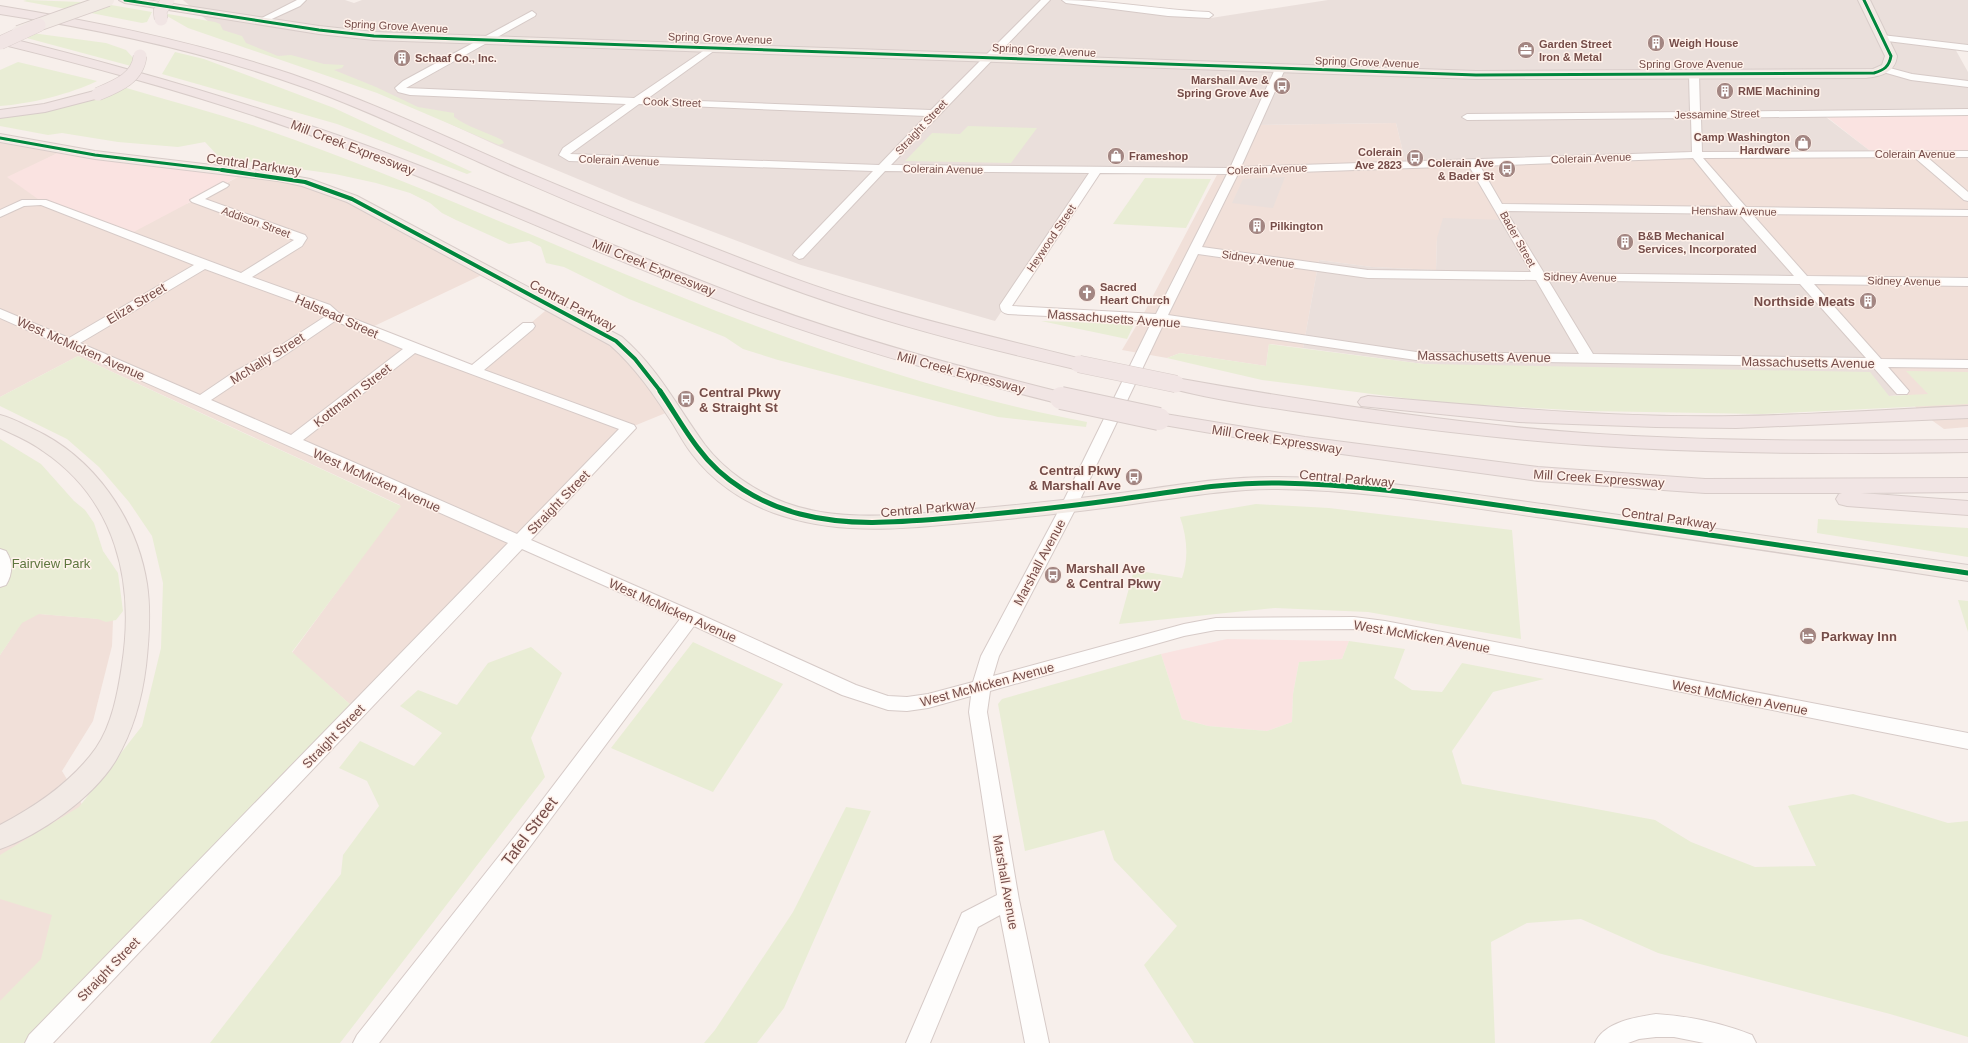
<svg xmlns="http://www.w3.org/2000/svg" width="1968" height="1043" font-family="Helvetica,sans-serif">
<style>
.residential{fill:#f1e0d9}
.commercial{fill:#fae3e1}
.industrial{fill:#eadfdb}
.green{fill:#e9edd5}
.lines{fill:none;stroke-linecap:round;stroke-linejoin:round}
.minor-casing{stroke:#d6cac7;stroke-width:2}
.major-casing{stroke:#d8ccc9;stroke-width:2}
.highway-casing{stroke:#d8ccc9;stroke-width:2}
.minor{fill:#fefdfc;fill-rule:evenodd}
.major{fill:#f2eae5;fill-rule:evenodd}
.highway{fill:#f1e5e4;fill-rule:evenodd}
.major-bridge-casing{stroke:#d8ccc9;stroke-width:14;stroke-linecap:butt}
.highway-bridge-far2-casing{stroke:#d8ccc9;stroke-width:14;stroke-linecap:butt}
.highway-bridge-far1-casing{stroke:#d8ccc9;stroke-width:18;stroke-linecap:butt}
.highway-bridge-casing{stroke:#d8ccc9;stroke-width:24;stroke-linecap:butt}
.major-bridge{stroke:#f2eae5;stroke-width:12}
.highway-bridge-far2{stroke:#f1e5e4;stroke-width:13}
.highway-bridge-far1{stroke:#f1e5e4;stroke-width:17}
.highway-bridge{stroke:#f1e5e4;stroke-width:22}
.cycleway-far2-casing{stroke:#fff2eb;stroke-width:4.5}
.cycleway-far1-casing{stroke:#fff2eb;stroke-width:6}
.cycleway-casing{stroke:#fff2eb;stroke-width:8}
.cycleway-far2{stroke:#00873e;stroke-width:3}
.cycleway-far1{stroke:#00873e;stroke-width:4}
.cycleway{stroke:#00873e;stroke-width:5}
.labels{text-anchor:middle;stroke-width:3;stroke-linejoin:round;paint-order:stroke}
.far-street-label{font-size:11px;fill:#764d49;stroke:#fff2eb}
.far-poi-label{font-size:11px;font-weight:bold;fill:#764d49;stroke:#fff2eb;text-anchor:start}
.street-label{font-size:13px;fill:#764d49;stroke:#fff2eb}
.poi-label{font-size:13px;font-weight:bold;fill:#764d49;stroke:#fff2eb;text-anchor:start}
.park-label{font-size:13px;fill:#5e763e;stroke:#fff2eb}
.near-street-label{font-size:16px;fill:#764d49;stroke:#fff2eb}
</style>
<rect width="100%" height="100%" fill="#f7efeb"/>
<g class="residential">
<path d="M1396,123L1406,164L1697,155L1968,154V427L1944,429L1919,411L1879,363L1507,220L1437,238L1436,270L1372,267L1319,260L1303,348L1269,344L1266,366L1180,353L1167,358L1122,350L1145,311L1219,171L1255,125Z"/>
<path d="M0,138L64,150L8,178L186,204L196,200L245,173L328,189L488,272L366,330L474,371L551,306L616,341L673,410L629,428L353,707L292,653L400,505L78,356L0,397Z"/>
<path d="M28,613L113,620L112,646L93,721L62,771L129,883L0,1012V655Z"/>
</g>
<g class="commercial">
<path d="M1968,112V154H1874L1822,113Z"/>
<path d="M64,150L245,173L128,235L42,202L7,177Z"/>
<path d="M1227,639L1349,641L1342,659L1299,662L1293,694L1292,722L1267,731L1208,726L1182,719L1161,654Z"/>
</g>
<g class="industrial">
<path d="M183,0H345L354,3L362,0H1066L1153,13L1211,18L1328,0H1968V48L1954,47L1968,72V112L1822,114L1874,154L1406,164L1396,123L1255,125L1234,171H1096L995,321L801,265L631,201L496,145L394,98L229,39Z"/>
<path d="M1285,177L1273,208L1232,203L1243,179Z"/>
<path d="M1500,207L1742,211L1905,395L1889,396L1424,364L1303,348L1319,260L1372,267L1436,270L1437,238L1443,218L1507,220Z"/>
</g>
<g class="green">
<path d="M27,0L81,2L87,1L66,9L23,1Z"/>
<path d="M111,5L152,12L147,22L142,23L91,13Z"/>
<path d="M168,14L215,22L220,24L223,30L242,36L246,43L278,56L291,55L324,64L344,65L342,68L334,70L376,87L418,107L454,113V117C466,126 488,133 502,140L504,143L499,145L377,93L188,28L167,16Z"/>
<path d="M32,33L106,43L126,50L135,60L131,66L23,37Z"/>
<path d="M175,52L204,59L334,108L472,172L467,174L337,124L162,74Z"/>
<path d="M18,62L97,81C71,94 29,104 0,106V70Z"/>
<path d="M123,87C181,104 239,119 295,140C456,198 611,273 772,332C874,369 981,402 1087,422L1086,427L998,417L778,360L743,349L725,337L629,299L564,267L546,263L541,247L529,241L509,244L456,220L442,213L430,203L410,193L376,183L335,174L220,158L205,142L178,147L118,142L62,133L48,135L0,126V117L36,113L77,103Z"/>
<path d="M968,126L1037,128L1011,163L905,161L932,133L960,134Z"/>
<path d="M1145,178L1211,179L1186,228L1113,224Z"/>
<path d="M1041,321L1134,324L1127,339Z"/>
<path d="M1269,344L1424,364L1870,372L1889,396L1928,394L1906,371L1968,372V404L1762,414L1588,411L1443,403L1262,380L1167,358L1180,353L1266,366Z"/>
<path d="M78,356L401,506L292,652L353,707L24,1043H0V1001L41,959L52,915L0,899V855L79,807L142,726L161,648L163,583L152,536L129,502L99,467L67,439L0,406V397Z"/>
<path d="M0,439L41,464L74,501L85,510L94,523L103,551L118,573L123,611L116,620L106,622L98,619L39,614L22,623L0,655Z"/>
<path d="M1256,504L1329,508L1512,530L1521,639L1368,612L1275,608L1119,624L1134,570L1182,578C1189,558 1187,537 1180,517Z"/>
<path d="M1818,519L1968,528V557L1817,533Z"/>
<path d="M1958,600L1968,601V632Z"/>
<path d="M1349,641L1405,649L1394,678L1412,690L1442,692L1462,663L1544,679L1493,692L1452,751L1462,784L1655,820L1691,842L1755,867L1816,866L1788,806L1853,794L1948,823L1968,821V1037L1890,1014L1658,953L1581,919L1527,923L1491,942L1495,1043H1194L1144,965L1177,926L1114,860L1104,830L1025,851L998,704L1002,699L1161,654L1182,719L1208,726L1267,731L1292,722L1293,694L1299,662L1342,659Z"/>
<path d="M693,642L783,684L713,792L611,748Z"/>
<path d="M531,647L562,673L531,738L545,777L340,1043H210L341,874L343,855L379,806L367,781L339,768L360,741L414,766L442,733L400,706L418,690L457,705L488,663Z"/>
<path d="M846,807L871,811L784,1008L757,1043H704L715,1030L793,912Z"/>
</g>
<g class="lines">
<defs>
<g id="minor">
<path d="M297,0H306L300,6L263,23H257L256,21Z"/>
<path d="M1041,0H1050L891,165L1230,168L1275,69L1280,66L1285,69L1241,167L1692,152L1691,118L1467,120L1462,117L1467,114L1690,112L1689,74L1694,71L1699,74L1700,112L1968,109V115L1701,118L1702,152L1968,151V157H1927L1968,192V201L1964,200L1914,157L1703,158L1746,207L1968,210V216L1752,214L1807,276L1968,278V286L1814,284L1881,359L1968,360V368L1888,367L1909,391L1907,394H1897L1873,367L1416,360L1164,323L1077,506L999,656L993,676L1184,624L1216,618L1354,617L1385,621L1968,733V749L1385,633L1354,629L1216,630L1184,636L990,691L987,712L1019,900L1049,1043H1025L1000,915L978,927L930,1043H906L962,913L997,895L969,712L971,696L928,708L907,711L888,710L842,695L694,626L529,848L379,1043H353L357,1035L515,836L680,619L522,549L53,1043H25L29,1035L508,543L0,318V309L69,338L194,265L41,205L24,206L0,217V210L22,200H46L241,273L294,240L192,202L190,200L223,182L229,185L227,187L205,199L305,235L307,238L302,246L252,277L330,305L339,313L472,365L523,323H533L535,326L533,329L484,370L634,425L636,428L531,540L697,613L856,685L888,696L907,697L928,694L973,682L981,656L1061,506L1152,321L1008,314C1003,313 1000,311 1000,305L1089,173L885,171L803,258L799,259L793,255L795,252L873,171L569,161L559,155L563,148L626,104L410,95L398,92L395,88L403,81L532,11L536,14L535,16L406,88L634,98L712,45L717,48L715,50L647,99L931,110ZM639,104L926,116L879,165L570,154ZM1693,158L1733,207L1502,204L1480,166ZM1469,166L1531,272L1368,270L1202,247L1238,174ZM1100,173L1227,174L1156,314L1012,306ZM1506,211L1739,214L1794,276L1544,273ZM1198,254L1368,278L1536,280L1579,354L1416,352L1168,315ZM205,269L320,311L326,316L269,353L234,372L200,395L80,343ZM1548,280L1800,284L1866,358L1593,354ZM335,321L403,349L291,435L211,400L244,378L279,359ZM415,353L619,429L517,534L303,440Z"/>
<path d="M1062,0C1111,0 1160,10 1209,12L1213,15L1209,18L1168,16L1066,3Z"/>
<path d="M1882,35L1968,45V51L1879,40V36Z"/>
<path d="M1886,67L1912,74L1968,81V87L1911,80L1883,72L1881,70Z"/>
<path d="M0,549L6,551C13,562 13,573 6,585L0,587Z"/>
<path d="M1656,1014C1689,1016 1722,1023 1752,1035L1756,1043H1704L1674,1037H1656L1639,1039L1628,1043H1595C1604,1022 1636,1017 1656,1014Z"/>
</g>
<g id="major">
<path d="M119,0H147L319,26L374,32L1476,71L1873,69L1882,65L1885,56L1858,0H1870L1897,56C1895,73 1881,76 1866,78L1476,79L374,40L319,34L125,3Z"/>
<path d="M0,134L95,151L278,173L310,179L357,196L622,337C658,368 678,408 705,445C725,471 756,492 786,503C838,522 896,515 950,511C1009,506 1069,500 1128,492C1178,485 1227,476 1278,477C1369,477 1459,493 1549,505C1689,525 1828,545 1968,565V581C1827,559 1686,538 1544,518C1456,506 1367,490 1278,489C1227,489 1177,498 1126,505C1069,513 1011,519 953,524C893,530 832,534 774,513C743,502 712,481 692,454C685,445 679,434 673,424C654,395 636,368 610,345L347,202L302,186L278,181L95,159L0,142Z"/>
<path d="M0,415C12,418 23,424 33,429C94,457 137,519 147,584C151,611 149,639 146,666C142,699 133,731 116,760C94,797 40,835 0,849V825C36,806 72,782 96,748C112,725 118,692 122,665C135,582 116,500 43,451C30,441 15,435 0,428Z"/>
</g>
<g id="highway">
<path d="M0,6C99,22 196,42 291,74C369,101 444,136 519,169C608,207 697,242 787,276C884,312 985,335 1086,360L1088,364L1086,368L1079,370C1001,352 923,333 847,308C776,285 707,257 637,229C584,208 532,186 479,162C422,137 365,109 306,88C206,52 104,30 0,14Z"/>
<path d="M0,36C114,64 227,96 337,135C476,184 610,247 748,299C852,338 960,367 1068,394L1071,398L1068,402L1061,404C952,377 843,346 737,307C600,256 467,192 329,142C222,102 111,71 0,44Z"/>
<path d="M98,90L103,91L105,94L103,97L45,112L0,118V110L44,104Z"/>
<path d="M1176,378C1311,402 1447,423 1584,433C1712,442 1840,441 1968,440V452C1856,454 1745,454 1633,448C1538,443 1443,432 1348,419C1289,410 1227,403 1169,388L1166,384L1169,380Z"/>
<path d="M1368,396C1490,407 1613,418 1736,416C1813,415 1891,409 1968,406V418L1736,428L1656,427L1519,422L1361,406L1358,402L1361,398Z"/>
<path d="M1159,413L1305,437L1538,467L1705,479L1968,478V492L1861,493L1968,501V515L1847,506L1839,504L1836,499L1839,494L1842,493H1705L1538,481L1305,449L1152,423L1149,419L1152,415Z"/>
</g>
</defs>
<use href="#minor" class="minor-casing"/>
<use href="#major" class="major-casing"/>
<use href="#highway" class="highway-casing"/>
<use href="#minor" class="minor"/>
<use href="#major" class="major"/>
<use href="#highway" class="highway"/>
<defs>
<path id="major-bridge" d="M18,32L108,0"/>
<g id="highway-bridge-far2">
<path d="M161,19L160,11L168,0"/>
<path d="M0,43L39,25"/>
<path d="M98,94C117,86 138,78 140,56"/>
</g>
<path id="highway-bridge-far1" d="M1079,364L1176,384"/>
<path id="highway-bridge" d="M1061,398L1159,419"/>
</defs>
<use href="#major-bridge" class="major-bridge-casing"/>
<use href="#highway-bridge-far2" class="highway-bridge-far2-casing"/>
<use href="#highway-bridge-far1" class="highway-bridge-far1-casing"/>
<use href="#highway-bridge" class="highway-bridge-casing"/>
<use href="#major-bridge" class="major-bridge"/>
<use href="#highway-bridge-far2" class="highway-bridge-far2"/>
<use href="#highway-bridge-far1" class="highway-bridge-far1"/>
<use href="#highway-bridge" class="highway-bridge"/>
<defs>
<g id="cycleway-far2">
<path d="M125,0L319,30L374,36L1476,75L1874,73C1884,70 1889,67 1891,56L1864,0"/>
<path d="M0,138L95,155L230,171"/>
</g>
<path id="cycleway-far1" d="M222,170L305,182L352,199L616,341L635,359L661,392"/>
<path id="cycleway" d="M660,391C673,410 684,430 698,448C722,481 761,504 800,514C849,527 901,522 951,518C1008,513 1065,507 1122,499C1174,492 1226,482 1279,483C1368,484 1457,500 1546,512C1687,531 1827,552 1968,573"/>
</defs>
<use href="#cycleway-far2" class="cycleway-far2-casing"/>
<use href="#cycleway-far1" class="cycleway-far1-casing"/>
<use href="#cycleway" class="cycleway-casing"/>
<use href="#cycleway-far2" class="cycleway-far2"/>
<use href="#cycleway-far1" class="cycleway-far1"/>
<use href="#cycleway" class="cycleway"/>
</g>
<defs>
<symbol id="building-disc" viewBox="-11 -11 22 22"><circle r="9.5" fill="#a38682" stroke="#fff2eb"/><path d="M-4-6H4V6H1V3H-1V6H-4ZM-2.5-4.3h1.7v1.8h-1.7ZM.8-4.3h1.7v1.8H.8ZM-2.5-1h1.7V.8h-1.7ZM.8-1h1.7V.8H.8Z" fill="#fff"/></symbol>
<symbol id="office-disc" viewBox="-11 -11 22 22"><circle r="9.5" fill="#a38682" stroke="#fff2eb"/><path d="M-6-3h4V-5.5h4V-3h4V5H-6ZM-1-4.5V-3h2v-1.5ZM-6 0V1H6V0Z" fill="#fff"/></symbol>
<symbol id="bus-disc" viewBox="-11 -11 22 22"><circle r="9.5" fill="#a38682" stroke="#fff2eb"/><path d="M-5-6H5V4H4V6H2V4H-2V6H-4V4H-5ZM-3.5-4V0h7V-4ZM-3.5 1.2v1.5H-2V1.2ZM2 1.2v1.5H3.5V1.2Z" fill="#fff"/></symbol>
<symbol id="shop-disc" viewBox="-11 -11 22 22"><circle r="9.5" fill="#a38682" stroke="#fff2eb"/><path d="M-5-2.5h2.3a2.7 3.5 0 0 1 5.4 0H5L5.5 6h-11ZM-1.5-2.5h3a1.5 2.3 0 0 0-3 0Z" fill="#fff"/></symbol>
<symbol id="church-disc" viewBox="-11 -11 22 22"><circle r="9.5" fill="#a38682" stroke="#fff2eb"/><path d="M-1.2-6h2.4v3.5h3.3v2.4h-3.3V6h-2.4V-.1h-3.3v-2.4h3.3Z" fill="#fff"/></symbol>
<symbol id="hotel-disc" viewBox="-11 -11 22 22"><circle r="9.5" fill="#a38682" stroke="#fff2eb"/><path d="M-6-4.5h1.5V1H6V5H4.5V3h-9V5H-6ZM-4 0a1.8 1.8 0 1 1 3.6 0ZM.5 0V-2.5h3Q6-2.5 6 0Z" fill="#fff"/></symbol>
</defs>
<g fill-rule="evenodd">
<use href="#building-disc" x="1646" y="33" width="20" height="20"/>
<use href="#office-disc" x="1516" y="40" width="20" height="20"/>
<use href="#building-disc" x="392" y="48" width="20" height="20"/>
<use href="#bus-disc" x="1272" y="76" width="20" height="20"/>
<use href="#building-disc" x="1715" y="81" width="20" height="20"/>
<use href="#shop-disc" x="1793" y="133" width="20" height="20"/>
<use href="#shop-disc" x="1106" y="146" width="20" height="20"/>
<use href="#bus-disc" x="1405" y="148" width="20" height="20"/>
<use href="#bus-disc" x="1497" y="159" width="20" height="20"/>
<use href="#building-disc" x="1247" y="216" width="20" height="20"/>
<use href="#building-disc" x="1615" y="232" width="20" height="20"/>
<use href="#church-disc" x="1077" y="283" width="20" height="20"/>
<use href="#building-disc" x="1858" y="291" width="20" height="20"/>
<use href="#bus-disc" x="676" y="389" width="20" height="20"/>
<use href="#bus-disc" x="1124" y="467" width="20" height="20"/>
<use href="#bus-disc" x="1043" y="565" width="20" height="20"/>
<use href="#hotel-disc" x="1798" y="626" width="20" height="20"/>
</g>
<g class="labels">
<g class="far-street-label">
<text transform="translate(396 26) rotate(3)" y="4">Spring Grove Avenue</text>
<text transform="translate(720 38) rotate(2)" y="4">Spring Grove Avenue</text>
<text transform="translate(1044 50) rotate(3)" y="4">Spring Grove Avenue</text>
<text transform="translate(1367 62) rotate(2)" y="4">Spring Grove Avenue</text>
<text x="1691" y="68">Spring Grove Avenue</text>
<text transform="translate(672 102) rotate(2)" y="4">Cook Street</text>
<text transform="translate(1717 114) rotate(-1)" y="4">Jessamine Street</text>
<text transform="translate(921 127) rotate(-47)" y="4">Straight Street</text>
<text x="1915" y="158">Colerain Avenue</text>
<text transform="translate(1591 158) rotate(-2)" y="4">Colerain Avenue</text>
<text transform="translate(619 160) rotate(2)" y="4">Colerain Avenue</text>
<text transform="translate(943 169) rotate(1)" y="4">Colerain Avenue</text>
<text transform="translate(1267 169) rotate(-2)" y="4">Colerain Avenue</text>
<text transform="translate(1734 211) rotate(1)" y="4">Henshaw Avenue</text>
<text transform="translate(256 222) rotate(20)" y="4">Addison Street</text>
<text transform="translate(1051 238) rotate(-56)" y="4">Heywood Street</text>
<text transform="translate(1518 239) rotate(61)" y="4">Bader Street</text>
<text transform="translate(1258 259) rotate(8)" y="4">Sidney Avenue</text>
<text transform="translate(1580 277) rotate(1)" y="4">Sidney Avenue</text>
<text transform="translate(1904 281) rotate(1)" y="4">Sidney Avenue</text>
</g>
<g class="far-poi-label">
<text x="1669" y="47">Weigh House</text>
<text x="1539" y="48">Garden Street<tspan x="1539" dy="13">Iron &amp; Metal</tspan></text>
<text x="415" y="62">Schaaf Co., Inc.</text>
<text x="1269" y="84" text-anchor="end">Marshall Ave &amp;<tspan x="1269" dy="13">Spring Grove Ave</tspan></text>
<text x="1738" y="95">RME Machining</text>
<text x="1790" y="141" text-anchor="end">Camp Washington<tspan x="1790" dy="13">Hardware</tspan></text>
<text x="1402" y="156" text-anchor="end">Colerain<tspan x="1402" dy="13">Ave 2823</tspan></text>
<text x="1129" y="160">Frameshop</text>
<text x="1494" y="167" text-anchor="end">Colerain Ave<tspan x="1494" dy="13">&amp; Bader St</tspan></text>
<text x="1270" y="230">Pilkington</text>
<text x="1638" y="240">B&amp;B Mechanical<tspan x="1638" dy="13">Services, Incorporated</tspan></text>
<text x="1100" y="291">Sacred<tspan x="1100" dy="13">Heart Church</tspan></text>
</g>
<g class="street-label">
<text transform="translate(353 147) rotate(21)" y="5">Mill Creek Expressway</text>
<text transform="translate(254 164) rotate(8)" y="5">Central Parkway</text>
<text transform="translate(654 267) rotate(22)" y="5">Mill Creek Expressway</text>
<text transform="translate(136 303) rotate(-31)" y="5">Eliza Street</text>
<text transform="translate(573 305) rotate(28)" y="5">Central Parkway</text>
<text transform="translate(337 316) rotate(24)" y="5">Halstead Street</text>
<text transform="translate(1114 318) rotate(4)" y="5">Massachusetts Avenue</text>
<text transform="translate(81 348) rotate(24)" y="5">West McMicken Avenue</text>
<text transform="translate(1484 356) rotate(1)" y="5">Massachusetts Avenue</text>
<text transform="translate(267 358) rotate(-32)" y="5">McNally Street</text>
<text transform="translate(1808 362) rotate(1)" y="5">Massachusetts Avenue</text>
<text transform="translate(961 372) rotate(15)" y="5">Mill Creek Expressway</text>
<text transform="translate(352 395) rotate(-38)" y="5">Kottmann Street</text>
<text transform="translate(1277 439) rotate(9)" y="5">Mill Creek Expressway</text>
<text transform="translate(1347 478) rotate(5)" y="5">Central Parkway</text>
<text transform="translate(1599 478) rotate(4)" y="5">Mill Creek Expressway</text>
<text transform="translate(377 480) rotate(24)" y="5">West McMicken Avenue</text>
<text transform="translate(558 502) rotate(-46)" y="5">Straight Street</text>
<text transform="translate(928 508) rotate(-5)" y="5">Central Parkway</text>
<text transform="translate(1669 518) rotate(8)" y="5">Central Parkway</text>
<text transform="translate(1039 562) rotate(-62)" y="5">Marshall Avenue</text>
<text transform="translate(673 610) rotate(24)" y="5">West McMicken Avenue</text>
<text transform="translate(1422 636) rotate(10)" y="5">West McMicken Avenue</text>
<text transform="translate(987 684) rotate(-15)" y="5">West McMicken Avenue</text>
<text transform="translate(1740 697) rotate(11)" y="5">West McMicken Avenue</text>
<text transform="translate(333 736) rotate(-46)" y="5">Straight Street</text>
<text transform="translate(1006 882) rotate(80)" y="5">Marshall Avenue</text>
<text transform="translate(108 969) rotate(-46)" y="5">Straight Street</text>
</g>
<g class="poi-label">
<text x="1855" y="306" text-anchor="end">Northside Meats</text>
<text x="699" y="397">Central Pkwy<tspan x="699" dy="15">&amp; Straight St</tspan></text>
<text x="1121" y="475" text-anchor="end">Central Pkwy<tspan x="1121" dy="15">&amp; Marshall Ave</tspan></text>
<text x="1066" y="573">Marshall Ave<tspan x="1066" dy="15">&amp; Central Pkwy</tspan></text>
<text x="1821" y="641">Parkway Inn</text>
</g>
<g class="park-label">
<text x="51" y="568">Fairview Park</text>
</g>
<g class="near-street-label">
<text transform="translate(529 831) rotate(-53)" y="6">Tafel Street</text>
</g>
</g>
</svg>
